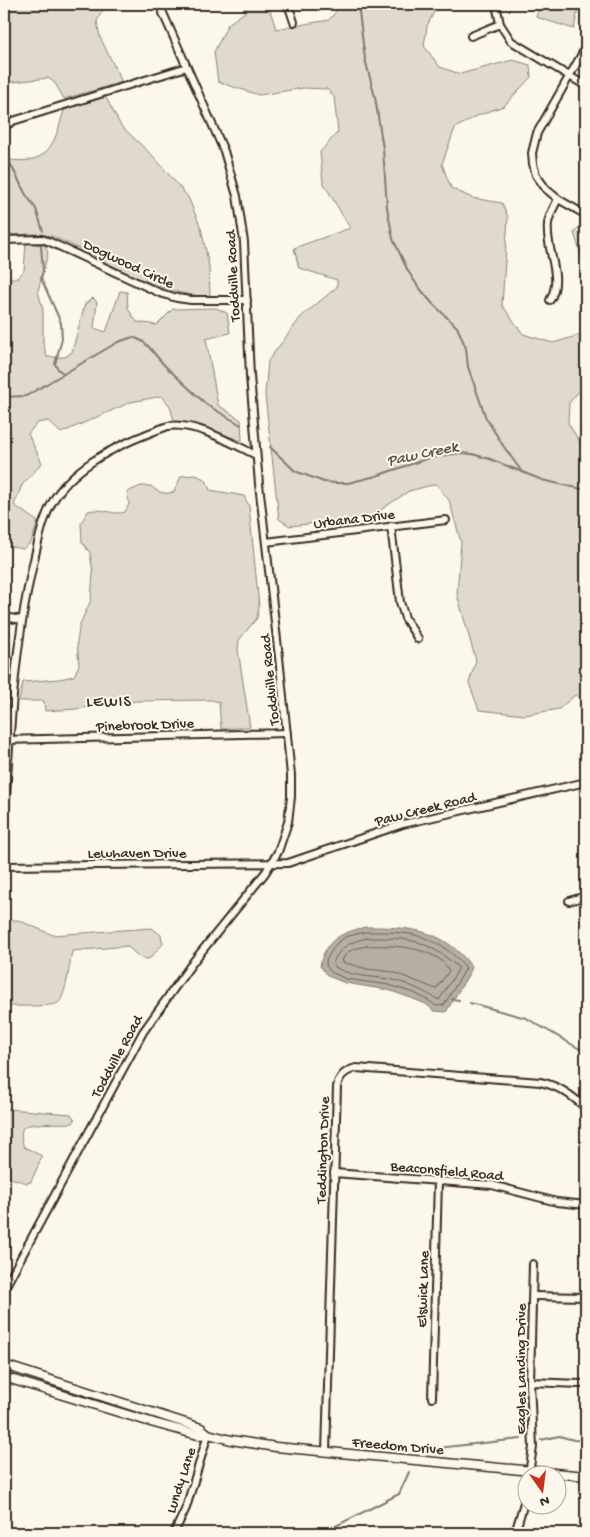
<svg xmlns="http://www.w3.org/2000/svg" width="590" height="1537" font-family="'Gochi Hand',sans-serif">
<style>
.green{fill:#dfd9ce;stroke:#8d8276}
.water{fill:#b6aea2;stroke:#85796d}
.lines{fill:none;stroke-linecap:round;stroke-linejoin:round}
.shore{stroke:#6c5f53;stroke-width:1}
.stream{stroke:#85796d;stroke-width:2}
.minor-casing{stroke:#3b2a1e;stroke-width:10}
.major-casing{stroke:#3b2a1e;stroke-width:11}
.minor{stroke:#fbf7ec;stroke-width:6}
.major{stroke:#fbf7ec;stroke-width:8}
.labels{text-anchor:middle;stroke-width:4;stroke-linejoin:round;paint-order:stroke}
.street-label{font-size:15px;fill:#3b2a1e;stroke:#fbf7ec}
.water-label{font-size:16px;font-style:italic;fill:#605246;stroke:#fbf7ec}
.neighbourhood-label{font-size:16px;letter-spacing:1px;fill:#3b2a1e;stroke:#fbf7ec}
</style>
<rect width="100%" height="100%" fill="#fbf7ec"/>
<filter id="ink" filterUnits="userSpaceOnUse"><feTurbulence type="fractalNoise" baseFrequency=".02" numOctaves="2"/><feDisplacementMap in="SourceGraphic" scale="10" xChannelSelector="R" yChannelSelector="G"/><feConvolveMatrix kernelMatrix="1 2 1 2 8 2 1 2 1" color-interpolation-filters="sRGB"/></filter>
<g filter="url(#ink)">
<g class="green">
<path d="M4,4H110L104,8L97,21L100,37L122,82L64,99L55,83L48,78L4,83Z"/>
<path d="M245,4H268L276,29L329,20L338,9V4H441L437,6L427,26L424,46L440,67L460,74L513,60L530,65L531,77L504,106L479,115L455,128L442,164L451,188L472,198L502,203L508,217L502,305L523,334L553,343L583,334L586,326V383L569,403L568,423L580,442L586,445V702L575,695L559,709L525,715L479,710L469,683L476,661L457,594L461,542L449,500L436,484L409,491L370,517L290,526L279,519L265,395L268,361L301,317L337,287V280L299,268L294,248L350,228L323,182L320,152L338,132L334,97L327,89L304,88L259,95L218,82L214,52L228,24L245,12Z"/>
<path d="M540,4H579L574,29L536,17Z"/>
<path d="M105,96L121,126L154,157L188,197L201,228L209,266L210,296C160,298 98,255 51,236L36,234L4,235V159C48,167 54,146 64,110Z"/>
<path d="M583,222L586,224V270L574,233Z"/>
<path d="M26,243L45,245L48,253L38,291L43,310V343L47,357H65L72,352L85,304L93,298L97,302L94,328L106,332L120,291L127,292L128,309L137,322L157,325L173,309L216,308L227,313L230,333L206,339L218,405L241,420L242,441L199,426L174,421L170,406L162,396L131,402L61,433L48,421L37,423L28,434L42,463L22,485L14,505L38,522L31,542L23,549L4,545V278H17L24,271Z"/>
<path d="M196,475L206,480L210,490L244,496L249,506L259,606L257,618L239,640L238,650L250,727L221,729L219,702L212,700L136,701L76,709L45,711L44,701H19L23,682L59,679L74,676L79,665L77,642L80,624L91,600L93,573L90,553L82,542L81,523L88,511C103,507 112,516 125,512L129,504L127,492L141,486H151C157,492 164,495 174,492L181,476Z"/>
<path d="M4,920H18L53,935L152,928L161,935L163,944L149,959L140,958L127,946L72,951C70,962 66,997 58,1003C52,1007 13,1006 4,1006Z"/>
<path d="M4,1107L9,1109L71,1114L75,1120L73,1123C63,1124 30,1122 24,1127C19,1132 22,1142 24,1147L42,1156L31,1182L27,1183L4,1176Z"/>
</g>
<path class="water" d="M365,927C409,927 443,928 471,966L470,972L446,1012L434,1011L426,1004L411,998L388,990L345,983L328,976L320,966C325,939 342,933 365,927Z"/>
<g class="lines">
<g class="shore">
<path d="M366,932C398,932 426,931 452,954C457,958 462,962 466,968L465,970L444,1005L436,1006L428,1000L414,993L389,985L346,979L331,972L326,965V960L336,944L345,937Z"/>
<path d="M367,938C410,938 424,938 458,967V970L439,1000C423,991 406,982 388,979C371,976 351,977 335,967L333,962C341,946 350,942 367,938Z"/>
<path d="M367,946C391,945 438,946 449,971L436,989L393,972L367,969L342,962C344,950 357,948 367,946Z"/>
</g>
<g class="stream">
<path d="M358,4L365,59L375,97L383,149L387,207L393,239L408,271L417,285L432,303L457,327L466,348L468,367L486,418L504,447L522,472"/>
<path d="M4,151L25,193L36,209L43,231"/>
<path d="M41,246L43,271L41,278L61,323L62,339L55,364L58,369L64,374"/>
<path d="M4,397L26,396L118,342L133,337L142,341L148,346L165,366L207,405L241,425"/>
<path d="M270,447L295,471L324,482L336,483H348L376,476L429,458L460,453L472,454L490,459L542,480L586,490"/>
<path d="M452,999L459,1000"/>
<path d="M470,1003L526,1018L578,1048L586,1051"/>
<path d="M541,1440L559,1436L574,1440L586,1441"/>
<path d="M432,1451L446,1447L521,1439"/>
<path d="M322,1533L399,1494L409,1472"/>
</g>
<defs>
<g id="minor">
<path d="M288,4L294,22"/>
<path d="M496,4L500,24L511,41L586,86"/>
<path d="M471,36L500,24"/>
<path d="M586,47L537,133L532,153L533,164L536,175L546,189L558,199L586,215"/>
<path d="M4,127L13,121L187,67"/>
<path d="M4,240L42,239L50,242L160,293L177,298L191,300H247"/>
<path d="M550,300C564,277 545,249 548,224C549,215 554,207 558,199"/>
<path d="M391,526L400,602L405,618L418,639"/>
<path d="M266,542L446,520"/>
<path d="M4,617L22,620"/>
<path d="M4,740L287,733"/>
<path d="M4,832C9,742 13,652 33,564C39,539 43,513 59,492C84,459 129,440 168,426C196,422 231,443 256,455"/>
<path d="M4,866L288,863L403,824L586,782"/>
<path d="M569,901L586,896"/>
<path d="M334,1173L492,1185L557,1202L586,1205"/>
<path d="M4,1289L143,1032L193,962L265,873L278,852L288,822L291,797V775L279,657L259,484L250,376L244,242L237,196L224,151L159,4"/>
<path d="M533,1296L586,1297"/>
<path d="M530,1382L580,1384L586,1383"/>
<path d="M432,1398L438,1181"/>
<path d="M326,1452L337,1087C339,1076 345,1071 356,1068L540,1082C560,1086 572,1096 586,1108"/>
<path d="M529,1474L533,1447L530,1382L533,1264"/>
<path d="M174,1533L186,1508L208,1434"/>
<path d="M515,1533L526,1496L528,1485"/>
</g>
<g id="major">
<path d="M4,1365L201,1428L208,1434"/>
<path d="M4,1377L154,1423L198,1435L208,1434L231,1440L276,1447L586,1476"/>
</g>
</defs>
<use href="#minor" class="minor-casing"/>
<use href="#major" class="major-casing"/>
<use href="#minor" class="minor"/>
<use href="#major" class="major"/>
</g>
</g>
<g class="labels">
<g class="street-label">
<text transform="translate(129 263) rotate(25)" y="5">Dogwood Circle</text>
<text transform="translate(232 276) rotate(-93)" y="5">Toddville Road</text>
<text transform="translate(354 518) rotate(-7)" y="5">Urbana Drive</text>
<text transform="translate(269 680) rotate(-96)" y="5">Toddville Road</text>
<text transform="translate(145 724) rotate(-2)" y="5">Pinebrook Drive</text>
<text transform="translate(425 808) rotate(-14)" y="5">Paw Creek Road</text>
<text x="137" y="857">Lewhaven Drive</text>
<text transform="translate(116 1056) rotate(-61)" y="5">Toddville Road</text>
<text transform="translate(322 1150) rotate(-88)" y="5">Teddington Drive</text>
<text transform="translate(447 1170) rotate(5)" y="5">Beaconsfield Road</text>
<text transform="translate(422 1289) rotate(-88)" y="5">Elswick Lane</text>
<text transform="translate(520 1369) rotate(-90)" y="5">Eagles Landing Drive</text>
<text transform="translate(398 1445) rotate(5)" y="5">Freedom Drive</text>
<text transform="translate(180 1480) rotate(-72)" y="5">Lundy Lane</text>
</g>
<g class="water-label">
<text transform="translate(422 452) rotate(-12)" y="6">Paw Creek</text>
</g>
<g class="neighbourhood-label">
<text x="109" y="706">LEWIS</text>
</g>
</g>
<rect width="590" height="1537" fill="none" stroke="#fbf7ec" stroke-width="20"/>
<rect x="10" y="10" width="570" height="1517" fill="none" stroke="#3b2a1e" stroke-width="2" filter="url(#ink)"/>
<g transform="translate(542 1490) rotate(166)"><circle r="24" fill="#fbf7ec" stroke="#aea59a"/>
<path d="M0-4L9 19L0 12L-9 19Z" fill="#c8321e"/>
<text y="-8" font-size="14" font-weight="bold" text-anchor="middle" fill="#3b2a1e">N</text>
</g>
</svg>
